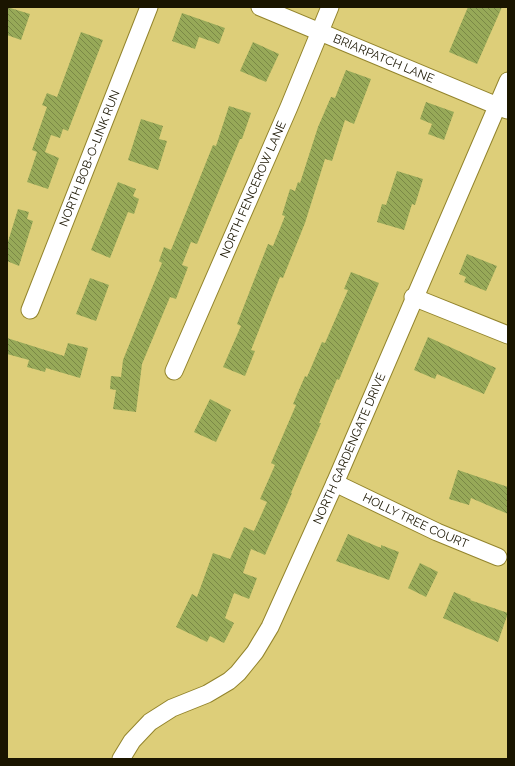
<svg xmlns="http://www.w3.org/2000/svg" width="515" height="766" font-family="Raleway,sans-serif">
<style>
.building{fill:url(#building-back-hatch)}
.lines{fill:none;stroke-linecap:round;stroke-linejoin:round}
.street-casing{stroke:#93842c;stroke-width:19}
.street{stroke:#fff;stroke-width:17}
.labels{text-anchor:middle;stroke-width:3;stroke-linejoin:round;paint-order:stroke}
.street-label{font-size:12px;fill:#1a1500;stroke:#eadb85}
</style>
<defs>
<pattern id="building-back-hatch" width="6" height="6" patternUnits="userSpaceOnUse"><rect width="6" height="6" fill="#97a958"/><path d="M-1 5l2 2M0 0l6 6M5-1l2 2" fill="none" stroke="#7a8846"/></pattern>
</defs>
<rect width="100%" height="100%" fill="#ddce79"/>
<g class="building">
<path d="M7,7L30,14L21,40L7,35Z"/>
<path d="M468,7H502L477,64L449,52Z"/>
<path d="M182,13L225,28L219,44L199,37L195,49L172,41Z"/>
<path d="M81,32L103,40L68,131L63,129L60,138L51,135L45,152L59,158L48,189L27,182L37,152L32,150L47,107L42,105L47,93L57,97Z"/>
<path d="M253,42L279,54L266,82L240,71Z"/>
<path d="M346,70L371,79L354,124L345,120L332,161L325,159L305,223L283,278L280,277L251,350L255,351L245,376L223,367L241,326L237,324L268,244L273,246L285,216L282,215L290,189L295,191L298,182L300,183L318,127L331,97L335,98Z"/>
<path d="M426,102L454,112L444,140L428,134L432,124L420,119Z"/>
<path d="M229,106L251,113L242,139H240L197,244L191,242L182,265L188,267L176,299L170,297L142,364L136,412L113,409L116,390L110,389L111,376L121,377L123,360L162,263L159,261L164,247L171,250L213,145L216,146Z"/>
<path d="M141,119L163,126L159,139L167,141L158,170L128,160Z"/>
<path d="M397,171L423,179L415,205L412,204L404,230L377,222L382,204L386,205Z"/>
<path d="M118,182L136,189L133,196L139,199L134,214L128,212L110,258L91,250Z"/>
<path d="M18,209L29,212L27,219L33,221L19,266L7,261V245Z"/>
<path d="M467,254L497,266L486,291L464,282L466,277L459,274Z"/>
<path d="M351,272L379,283L339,380L337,379L319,423H321L291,493H292L265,555L251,549L243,573L257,578L249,599L234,593L225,618L234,623L224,643L210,636L207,642L176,627L192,594L197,597L213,553L230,559L244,527L254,531L267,502L260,499L275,465L271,463L296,405L293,404L305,376L307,377L322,342L325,343L348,290L344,289Z"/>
<path d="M90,278L109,285L96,321L76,314Z"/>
<path d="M428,337L496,368L484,394L437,374L435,379L414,370Z"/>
<path d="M7,338L64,356L68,343L88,348L80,378L46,368L45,372L27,367L29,360L7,354Z"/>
<path d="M210,399L231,410L216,442L194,432Z"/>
<path d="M458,470L508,487V514L471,498L469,505L449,499Z"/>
<path d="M348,534L381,548V545L399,552L389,580L336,561Z"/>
<path d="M420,563L438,572L426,597L408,588Z"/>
<path d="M454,592L471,599L470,600L508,613L498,642L443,618Z"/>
</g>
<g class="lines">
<defs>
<g id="street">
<path id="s1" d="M260,7L507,110"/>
<path d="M413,297L508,335"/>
<path id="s2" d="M30,310L149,7"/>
<path id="s3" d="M174,371L289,107L330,7"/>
<path id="s4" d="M335,483L437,532L498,557"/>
<path id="s5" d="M121,759L132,741L150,722L172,708L207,694L229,681L238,673L255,652L270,627L335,483L508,81"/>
</g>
</defs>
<use href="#street" class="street-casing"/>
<use href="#street" class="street"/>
</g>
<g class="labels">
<g class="street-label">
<text dy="4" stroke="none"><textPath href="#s1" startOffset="134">BRIARPATCH LANE</textPath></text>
<text dy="4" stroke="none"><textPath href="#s2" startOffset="163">NORTH BOB-O-LINK RUN</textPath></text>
<text dy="4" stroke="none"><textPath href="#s3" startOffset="198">NORTH FENCEROW LANE</textPath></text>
<text dy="4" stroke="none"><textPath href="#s5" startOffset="400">NORTH GARDENGATE DRIVE</textPath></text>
<text dy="4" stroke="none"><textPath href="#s4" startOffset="89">HOLLY TREE COURT</textPath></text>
</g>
</g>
<rect width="515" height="766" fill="none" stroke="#1a1500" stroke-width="16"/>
</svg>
